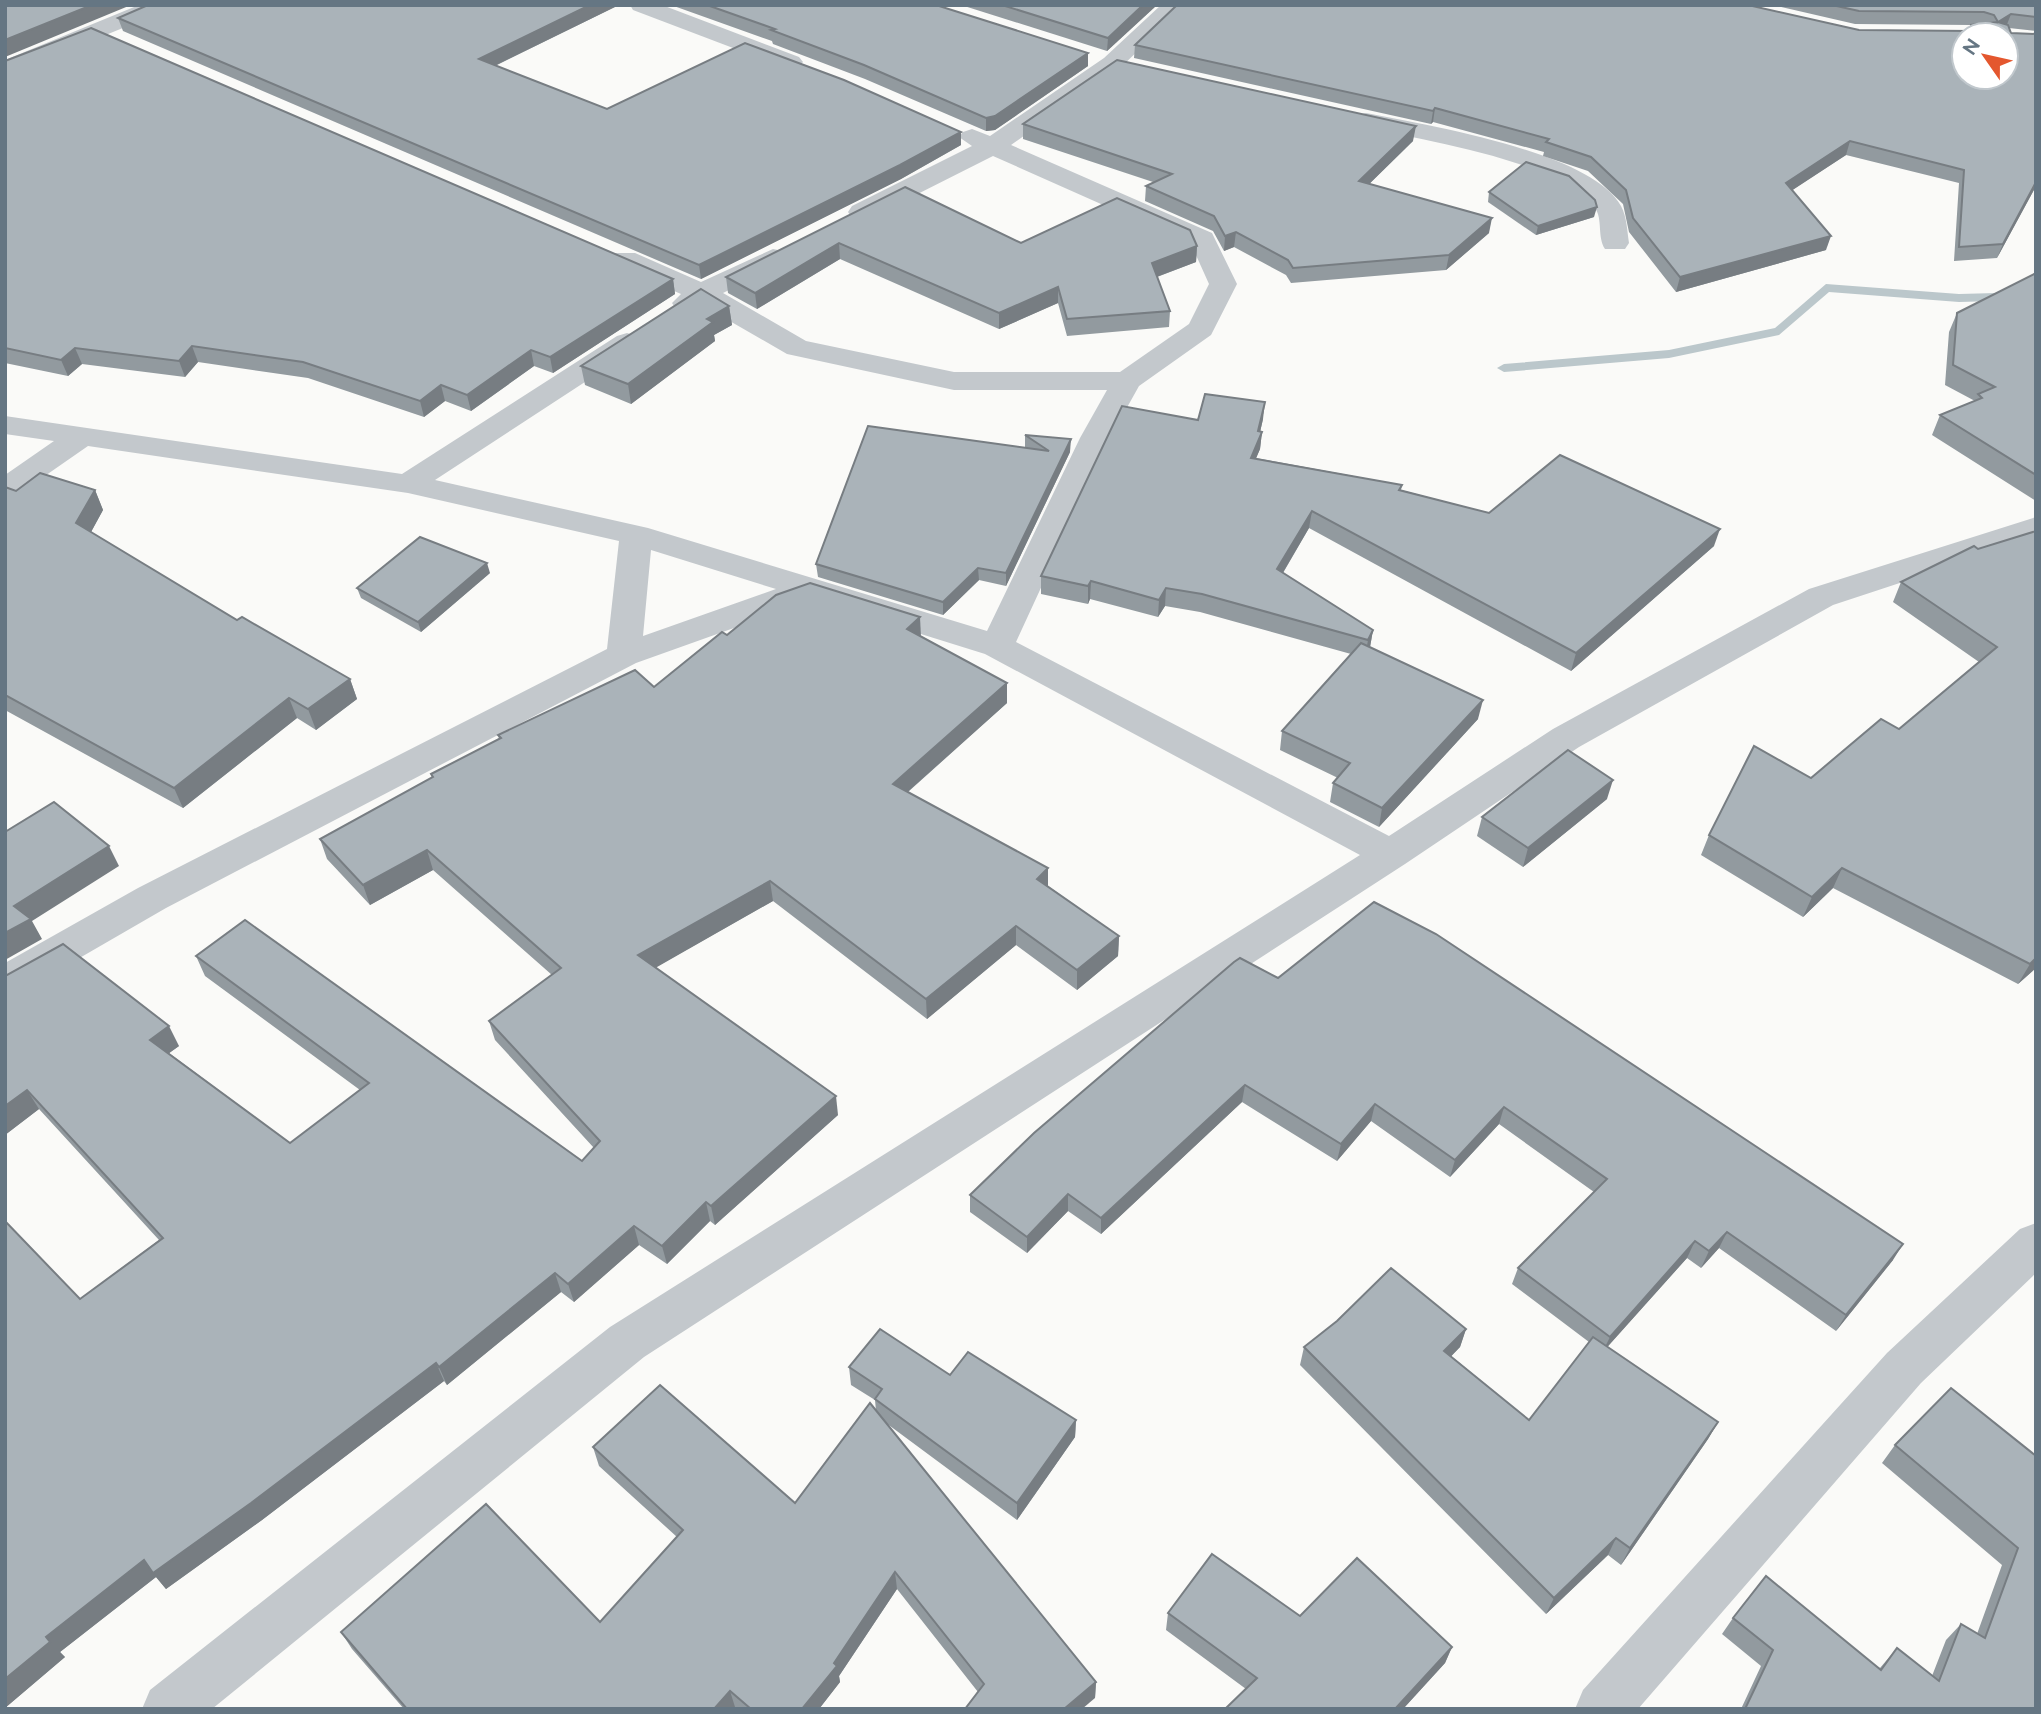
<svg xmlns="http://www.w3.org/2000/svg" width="2041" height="1714" font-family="Raleway,sans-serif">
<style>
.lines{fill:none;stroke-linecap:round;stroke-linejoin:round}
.stream{fill:#bbc7cb;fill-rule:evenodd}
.minor{fill:#c3c8cc;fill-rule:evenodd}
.wall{fill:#929a9f}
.shaded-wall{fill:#777d82}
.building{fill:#aab3b9;stroke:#777d82;stroke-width:2;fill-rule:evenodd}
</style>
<rect width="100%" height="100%" fill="#fafaf8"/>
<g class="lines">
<path class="stream" d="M1826,284L1959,294L2036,292V300L1959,302L1829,292L1779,335L1669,358L1504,372L1497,368L1504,364L1669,350L1775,328Z"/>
<g class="minor">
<path d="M139,5H170L167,10L5,76V60Z"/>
<path d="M630,5H662L799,57L803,62L799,67H783L633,10Z"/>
<path d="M1161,5H1186L1120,68L1011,145L1212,233L1237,284L1211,335L1139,386L1110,438L1016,642L1389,836L1553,729L1809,589L2036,517V538L1833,605L1579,747L1405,864L644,1357L212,1709H142L150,1690L610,1327L1360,855L985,654L812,600L636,663L166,908L19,993L5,998V963L138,888L607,649L619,541L408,493L88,446L16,496L5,498V475L54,441L5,434V416L402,474L617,336L627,333L637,336L641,342L637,348L435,480L648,528L987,631L1080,438L1107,390H954L787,354L702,305L686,311L676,309L672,303L681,294L615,265L611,259L615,253H635L701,282L773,249L783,251L787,257L783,263L723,293L806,341L954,372H1120L1189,324L1209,284L1191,244L993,156L870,218H852L848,212L852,206L972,146L959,137L963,132L972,129L990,136L1104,58ZM651,550L776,589L643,636Z"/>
<path d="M1366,113C1425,125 1591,151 1621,206C1627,217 1627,231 1629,243L1625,249H1605C1597,237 1603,219 1595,208C1560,159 1415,140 1357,125L1354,120L1357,115Z"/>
<path d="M2036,1223V1273L1921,1383L1638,1709H1575L1583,1690L1887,1353L2020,1229Z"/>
</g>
</g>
<g class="wall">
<path d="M148,5H619L495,66L607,109L961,132V145L901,179L701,279L123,31L118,18Z"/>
<path d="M671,5H936L1088,66L995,130L986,131L865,79L773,44L772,41Z"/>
<path d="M961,5H1157L1107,51Z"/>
<path d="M1772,5H2036V31L2009,28L2011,33L2036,34V186L1997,258L1954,261L1959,183L1846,155L1792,190L1826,250L1676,292L1629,232L1623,204L1588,171L1543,156L1544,152L1433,122L1431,124L1134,58L1135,45L1859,30L1969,31L1971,25L1855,24Z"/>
<path d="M5,61L673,279L675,294L553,373L534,366L471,411L445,401L424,417L308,378L198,362L185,377L82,364L68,376L5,363Z"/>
<path d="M1023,124L1413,141L1369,184L1489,233L1446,270L1291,283L1286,275L1234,247L1224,251L1213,231L1145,201L1146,186L1153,182L1023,139Z"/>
<path d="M905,187L1021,243L1197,246L1196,262L1157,277L1170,311L1169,327L1067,336L1058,303L999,329L840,259L757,309L728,293L726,277Z"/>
<path d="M1489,192L1594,217L1536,235L1488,202Z"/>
<path d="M2036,273V501L1932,435L1940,415L1975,401L1945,385L1949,332L1957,313Z"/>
<path d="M729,306L732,325L714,335L715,341L631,404L585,385L581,366Z"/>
<path d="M1263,419L1260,432H1262L1260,449L1256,458L1402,485L1401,490L1489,513L1714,546L1571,671L1309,528L1283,573L1373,630L1370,647L1478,719L1379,827L1330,802L1333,783L1338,778L1280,750L1282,731L1351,654L1200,612L1165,606L1158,617L1090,599L1088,604L1041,594V576L1198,420Z"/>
<path d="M1025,435L1070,452L1006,586L979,580L943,615L818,577L816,564L1026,448L1025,447Z"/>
<path d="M5,487L16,491L95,490L103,510L91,532L237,620L350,679L357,699L316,730L297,718L183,808L5,710Z"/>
<path d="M2036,531V968L2018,984L1833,888L1803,917L1701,855L1709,835L1899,729L1979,662L1893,602L1901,582L1978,549Z"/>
<path d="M490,573L421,632L361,598L357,588Z"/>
<path d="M727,635L921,636L1007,683V703L908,792L1048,868V886L1119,936L1118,956L1077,990L1016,945L927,1019L773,901L656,967L838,1115L715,1225L710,1221L667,1264L639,1245L574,1302L561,1292L447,1385L444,1381L262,1520L166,1589L156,1577L60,1652L65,1657L5,1708L80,1299L159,1240L39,1109L5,1135V976L179,1046L169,1053L290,1143L360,1090L205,976L196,956L582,1161L594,1148L495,1040L489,1021L552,975L433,870L370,905L327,859L320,839L432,778L431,774L499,739L498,735L654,687Z"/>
<path d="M1607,799L1523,867L1477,836L1482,817Z"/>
<path d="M1278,978L1893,1260L1836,1331L1719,1248L1701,1268L1687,1258L1607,1347L1718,1422L1708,1439L1621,1565L1608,1555L1546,1614L1300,1365L1304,1347L1466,1329L1460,1347L1451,1356L1529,1420L1589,1342L1512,1284L1518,1268L1594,1192L1499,1124L1450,1177L1371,1121L1337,1161L1242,1102L1101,1234L1068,1211L1027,1253L970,1212V1195Z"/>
<path d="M849,1367L950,1375L1076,1420L1075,1437L1017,1520L886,1423L1096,1682L1095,1698L978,1692L897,1589L839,1676L840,1682L819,1709H737L735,1707L734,1709H404L352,1649L341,1632L600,1622L677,1537L599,1466L593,1447L795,1503L876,1411L875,1400L851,1385Z"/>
<path d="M1895,1445L2036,1456V1709H1741L1761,1666L1722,1634L1733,1618L1880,1668L1897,1648L1932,1676L1946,1640L1961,1624L1977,1634L2002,1565L1882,1463Z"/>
<path d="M1168,1613L1300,1616L1452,1647L1445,1663L1403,1709H1225L1246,1689L1166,1630Z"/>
</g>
<g class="shaded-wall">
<path d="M92,5H131L5,57V40Z"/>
<path d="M590,5H619L482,72L479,59Z"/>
<path d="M1143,5H1157L1107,51L1108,38Z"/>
<path d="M2011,14L2006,27L1998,22Z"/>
<path d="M1088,53V66L995,130L986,131V118Z"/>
<path d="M1435,108L1433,122L1431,124L1433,111Z"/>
<path d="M1416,126L1413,141L1357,196L1359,181Z"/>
<path d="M961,132V145L901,179L701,279L699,265Z"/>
<path d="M1850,141L1846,155L1782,197L1786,183Z"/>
<path d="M2036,182V186L1997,258L2003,244Z"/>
<path d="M1597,207L1594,217L1536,235L1538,226Z"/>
<path d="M1492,218L1489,233L1446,270L1449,255Z"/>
<path d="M1236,232L1234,247L1224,251L1225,236Z"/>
<path d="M1831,236L1826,250L1676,292L1680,277Z"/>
<path d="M839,243L840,259L757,309L755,293Z"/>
<path d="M1197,246L1196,262L1151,279L1152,263Z"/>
<path d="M673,279L675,294L553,373L550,357Z"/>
<path d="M1058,287V303L999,329V313Z"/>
<path d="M729,306L732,325L714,335L715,341L631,404L628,384L707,319Z"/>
<path d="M192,346L198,362L185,377L179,361Z"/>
<path d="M75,348L82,364L68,376L61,360Z"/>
<path d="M531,350L534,366L471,411L467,395Z"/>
<path d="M441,385L445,401L424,417L420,401Z"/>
<path d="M1265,402L1263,419L1258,441L1262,432L1260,449L1249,475L1251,458Z"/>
<path d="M1071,439L1070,452L1006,586V573Z"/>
<path d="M95,490L103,510L85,543L76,523Z"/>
<path d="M1312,511L1309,528L1275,586L1277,569Z"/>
<path d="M1720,529L1714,546L1571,671L1576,653Z"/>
<path d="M487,563L490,573L421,632L418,622Z"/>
<path d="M978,568L979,580L943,615V602Z"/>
<path d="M1091,581L1090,599L1088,604V586Z"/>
<path d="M1166,588L1165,606L1158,617L1159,600Z"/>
<path d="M920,617L921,637L907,629Z"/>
<path d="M1373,630L1370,647L1365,658L1368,640Z"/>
<path d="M350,679L357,699L316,730L308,709Z"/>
<path d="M1007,683V703L894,804L893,784Z"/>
<path d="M289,698L297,718L183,808L174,788Z"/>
<path d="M1483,700L1478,719L1379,827L1382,808Z"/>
<path d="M1613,780L1607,799L1523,867L1528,848Z"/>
<path d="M109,846L119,866L32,921L42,939L5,960V933L14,906Z"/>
<path d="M427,850L433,870L370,905L363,885Z"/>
<path d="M1048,868V888L1037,879Z"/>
<path d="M1842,868L1833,888L1803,917L1812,897Z"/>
<path d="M770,881L773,901L643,975L638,955Z"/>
<path d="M1016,926V945L927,1019L926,999Z"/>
<path d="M1119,936L1118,956L1077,990V970Z"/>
<path d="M2036,958V968L2018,984L2030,964Z"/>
<path d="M169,1026L179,1046L161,1059L150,1040Z"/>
<path d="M1245,1085L1242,1102L1101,1234V1218Z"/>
<path d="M27,1090L39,1109L5,1135V1106Z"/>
<path d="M836,1096L838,1115L715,1225L711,1206Z"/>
<path d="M1375,1104L1371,1121L1337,1161L1341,1144Z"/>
<path d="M1504,1107L1499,1124L1450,1177L1455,1160Z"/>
<path d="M1068,1194V1211L1027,1253V1237Z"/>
<path d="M706,1202L710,1221L667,1264L662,1246Z"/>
<path d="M634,1226L639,1245L574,1302L568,1284Z"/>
<path d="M1727,1232L1719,1248L1701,1268L1709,1251Z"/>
<path d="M1695,1241L1687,1258L1602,1353L1610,1337Z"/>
<path d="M1903,1244L1893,1260L1836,1331L1846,1315Z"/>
<path d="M555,1273L561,1292L447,1385L439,1367Z"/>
<path d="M1466,1329L1460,1347L1439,1369L1444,1351Z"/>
<path d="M436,1363L444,1381L262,1520L166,1589L156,1577L60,1652L65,1657L5,1708V1679L46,1637L144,1560Z"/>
<path d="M1076,1420L1075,1437L1017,1520V1503Z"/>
<path d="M1718,1422L1708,1439L1621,1565L1630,1548Z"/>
<path d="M1616,1538L1608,1555L1546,1614L1554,1598Z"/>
<path d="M895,1572L897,1589L839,1676L840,1682L819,1709H802Z"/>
<path d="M1452,1647L1445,1663L1403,1709H1395Z"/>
<path d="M1096,1682L1095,1698L1082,1709H1064Z"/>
<path d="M730,1691L735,1707L734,1709H714Z"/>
</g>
<g class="building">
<path d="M5,5H92L5,40Z"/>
<path d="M148,5H590L479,59L607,109L745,43L844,80L961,132L900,165L699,265L118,18Z"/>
<path d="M707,5H936L1088,53L995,116L986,118L864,65L771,30L775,29Z"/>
<path d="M1002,5H1143L1108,38Z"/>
<path d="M1177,5H1748L1859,30L1971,31V25L1998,22L2008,25L2011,33L2036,34V182L2003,244L1959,247L1964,170L1850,141L1786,183L1831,236L1680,277L1633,218L1626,190L1591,157L1546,142L1549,139L1435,108L1433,111L1135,45ZM1964,35H2006V77H1964Z"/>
<path d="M1832,5H2036V17L2011,14L1998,22L1994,15L1984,12L1859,11Z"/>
<path d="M91,28L673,279L550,357L531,350L467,395L441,385L420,401L303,362L192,346L179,361L75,348L61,360L5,348V61Z"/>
<path d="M1117,60L1416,126L1359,181L1492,218L1449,255L1293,268L1288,260L1236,232L1225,236L1214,216L1146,186L1172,174L1023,124Z"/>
<path d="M1526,162L1569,176L1595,200L1597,207L1538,226L1489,192Z"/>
<path d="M905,187L1021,243L1117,198L1190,230L1197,246L1152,263L1170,311L1067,319L1058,287L999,313L839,243L755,293L726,277Z"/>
<path d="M2036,273V475L1940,415L1982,398L1978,394L1995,387L1953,365L1957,313Z"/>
<path d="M701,289L729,306L707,319L713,322L628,384L581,366Z"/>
<path d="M1205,394L1265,402L1258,431L1262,432L1251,458L1402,485L1399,490L1489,513L1560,455L1720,529L1576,653L1312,511L1277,569L1373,630L1368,640L1202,594L1166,588L1159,600L1091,581L1088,586L1041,576L1122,406L1198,420Z"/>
<path d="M868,426L1049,451L1025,435L1071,439L1006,573L978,568L943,602L816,564Z"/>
<path d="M40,473L95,490L76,523L237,620L242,617L350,679L308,709L289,698L174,788L5,695V487L16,491Z"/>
<path d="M2036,531V958L2030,964L1842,868L1812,897L1709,835L1754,746L1811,778L1881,719L1899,729L1997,647L1901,582L1974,546L1978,549Z"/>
<path d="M420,537L487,563L418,622L357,588Z"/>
<path d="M810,583L920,617L907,629L1007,683L893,784L1048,868L1037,879L1119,936L1077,970L1016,926L926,999L770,881L638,955L836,1096L711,1206L706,1202L662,1246L634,1226L568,1284L555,1273L439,1367L436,1363L251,1503L153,1573L144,1560L46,1637L50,1642L5,1679V1221L80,1299L163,1238L27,1090L5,1106V976L63,944L169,1026L150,1040L290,1143L369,1083L196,956L245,920L582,1161L600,1141L489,1021L561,968L427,850L363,885L320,839L433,777L431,774L501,738L498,735L635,670L654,687L722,632L727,635L776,595Z"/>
<path d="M1361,643L1483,700L1382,808L1333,783L1350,763L1282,731Z"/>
<path d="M1568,750L1613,780L1528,848L1482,817Z"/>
<path d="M54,802L109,846L14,906L31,919L5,933V832Z"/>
<path d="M1374,902L1436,934L1903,1244L1846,1315L1727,1232L1709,1251L1695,1241L1610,1337L1518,1268L1607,1179L1504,1107L1455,1160L1375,1104L1341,1144L1245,1085L1101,1218L1068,1194L1027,1237L970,1195L1034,1133L1234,962L1240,958L1278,978Z"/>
<path d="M1391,1268L1466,1329L1444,1351L1529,1420L1593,1337L1718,1422L1630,1548L1616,1538L1554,1598L1304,1347L1337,1321Z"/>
<path d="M880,1329L950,1375L968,1352L1076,1420L1017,1503L875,1399L882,1389L849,1367Z"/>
<path d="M660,1385L795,1503L870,1403L1096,1682L1064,1709H965L984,1684L895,1572L834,1663L837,1666L802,1709H751L730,1691L714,1709H407L341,1632L486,1504L600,1622L683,1530L593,1447Z"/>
<path d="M1951,1388L2036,1456V1709H1745L1773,1650L1733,1618L1766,1576L1881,1670L1897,1648L1939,1681L1961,1624L1985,1638L2018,1548L1895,1445Z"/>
<path d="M1212,1554L1300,1616L1357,1558L1452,1647L1395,1709H1225L1257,1678L1168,1613Z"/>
</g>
<rect width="2041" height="1714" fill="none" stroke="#657683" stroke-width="14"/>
<g transform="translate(1985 56) rotate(304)"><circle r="33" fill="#ffffff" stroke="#c1c8cd" stroke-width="2"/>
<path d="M0-5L12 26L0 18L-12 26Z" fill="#e4572e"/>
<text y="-10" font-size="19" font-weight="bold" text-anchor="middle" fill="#657683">N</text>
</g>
</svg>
